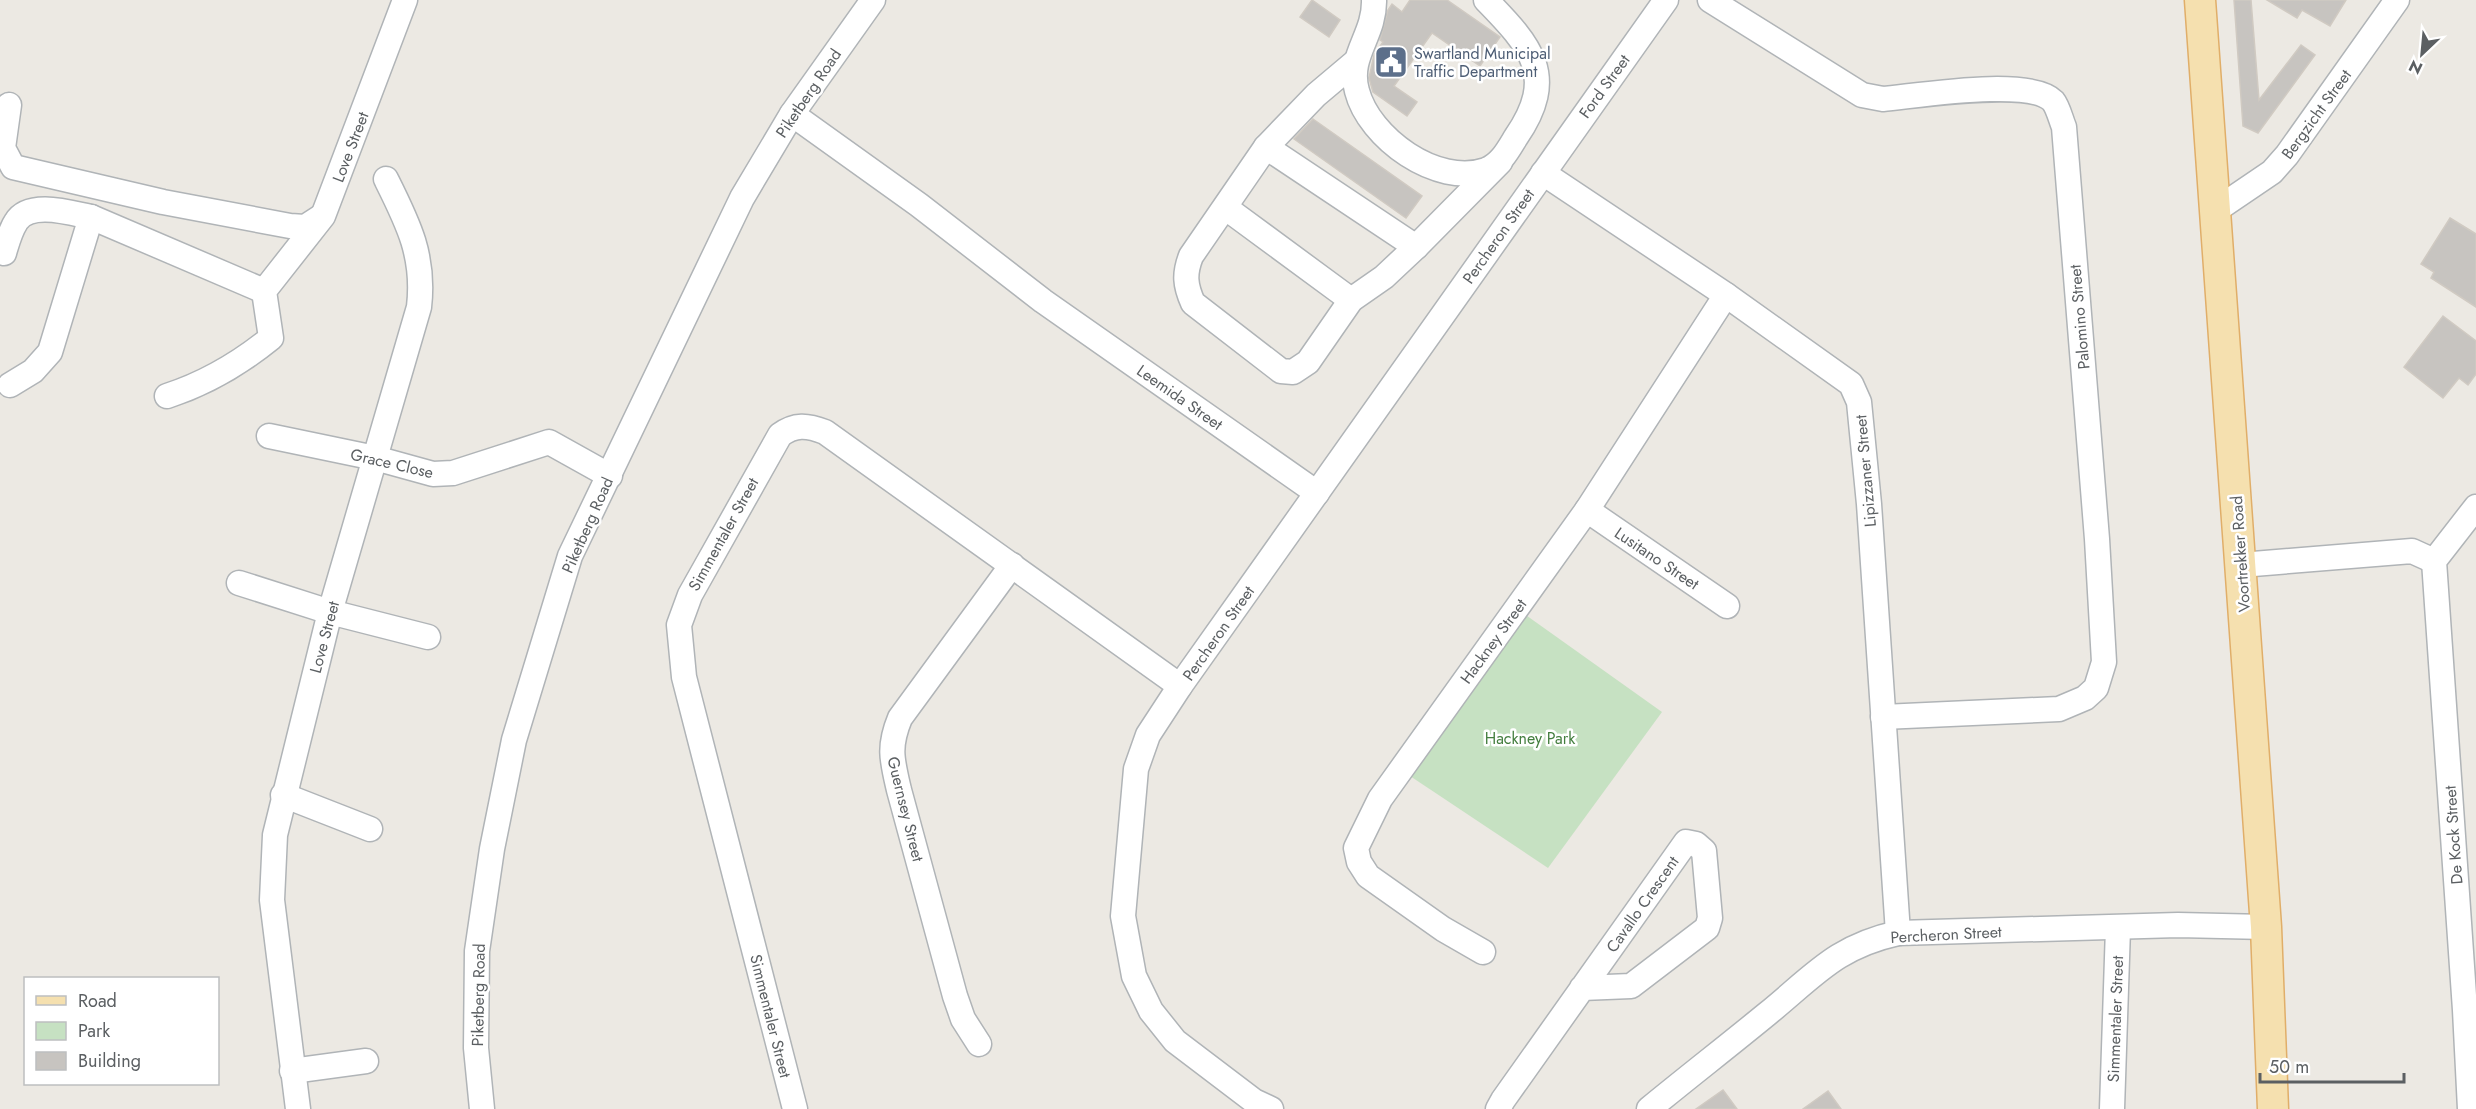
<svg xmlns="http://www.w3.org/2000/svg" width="2476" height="1109" font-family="Jost,sans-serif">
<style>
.green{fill:#c6e1c2}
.building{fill:#c7c4c0;stroke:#d0cac2;stroke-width:1.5}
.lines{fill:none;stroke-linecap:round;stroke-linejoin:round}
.minor-casing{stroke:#b0b4b7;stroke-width:27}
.major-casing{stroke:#e0ae69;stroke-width:33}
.minor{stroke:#fff;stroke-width:24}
.major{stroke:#f5e0af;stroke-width:30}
.labels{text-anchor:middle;stroke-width:5;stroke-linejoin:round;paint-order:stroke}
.service-label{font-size:16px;fill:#4e5e75;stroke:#fff;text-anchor:start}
.street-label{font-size:16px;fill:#5b5f62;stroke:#fff}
.park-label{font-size:16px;fill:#447e3f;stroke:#fff}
</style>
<rect width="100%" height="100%" fill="#ece9e3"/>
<path class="green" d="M1513,606L1662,712L1548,868L1395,766Z"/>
<g class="building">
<path d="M1312,0L1340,20L1329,37L1300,17Z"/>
<path d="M1410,0H1447L1500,37L1480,66L1432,33L1394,86L1417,102L1407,116L1373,92L1369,78L1374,55L1383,42L1380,40L1388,10L1392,4L1402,12Z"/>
<path d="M2234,0H2251L2259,100L2301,45L2315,55L2258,133L2243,126Z"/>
<path d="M2267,0H2346L2330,26L2302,10L2297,18Z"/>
<path d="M1313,119L1422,196L1406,218L1294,139Z"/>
<path d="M2450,218L2476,234V307L2431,278L2434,272L2421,264Z"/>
<path d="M2443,316L2476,341V374L2468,385L2459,378L2443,398L2404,367Z"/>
<path d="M1723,1090L1737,1109H1696Z"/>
<path d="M1828,1091L1841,1109H1803Z"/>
</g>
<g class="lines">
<defs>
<g id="minor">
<path d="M1374,0C1375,36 1347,56 1357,91C1369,138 1437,187 1486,170C1501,164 1508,150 1516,137C1558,76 1531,46 1486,0"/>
<path d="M1710,0L1862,95L1883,99C1917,96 2030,77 2053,101C2058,107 2061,120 2064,127L2097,539L2104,662L2096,688L2085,698L2059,709L1883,717"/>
<path d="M1354,63L1316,95L1266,147L1191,256C1184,274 1185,285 1193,303L1281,371L1293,372L1308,362L1351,300L1384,277L1416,247L1500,162"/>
<path d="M9,105L3,148L13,167L163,202L290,226L305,227L322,216"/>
<path d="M792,114L919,205L1043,301L1317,493"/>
<path d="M1266,147L1416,247"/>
<path d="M1543,173L1726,295L1851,384L1859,402L1869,504L1898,933"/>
<path d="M1226,208L1351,300"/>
<path d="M2216,210L2272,172L2287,155L2397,0"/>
<path d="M4,253C7,243 10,231 16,222C29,200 71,213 91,217L264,291"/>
<path d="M10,385L33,371L50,352L91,217"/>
<path d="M167,396C207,383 239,364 271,338L264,291L323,216L405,0"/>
<path d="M269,436L375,458L433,474L453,473L549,442L610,476"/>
<path d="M1587,510L1727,606"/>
<path d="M2241,565L2412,551L2434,561"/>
<path d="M239,583L330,612L428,637"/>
<path d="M283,795L370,829"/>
<path d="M1483,952L1443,929L1368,876L1359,862L1356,848L1380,799L1587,510L1726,295"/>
<path d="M979,1044L963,1019L955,996L899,790C892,760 888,747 900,718L1012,565"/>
<path d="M292,1071L366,1061"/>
<path d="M298,1109L272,900L275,835L330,612L419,307C425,256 408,223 386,179"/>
<path d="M482,1109L476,1048L477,951L492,849L514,740L570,556L742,198L792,114L873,0"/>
<path d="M795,1109L684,677L679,625L690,595L780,435C795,424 807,425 825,432L1180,686"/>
<path d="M1271,1109L1254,1101L1175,1041L1151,1011L1134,976L1123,916L1136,769L1148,735L1180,686L1666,0"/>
<path d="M1498,1109L1503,1100L1686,842L1696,844L1704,851L1710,918L1707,928L1631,986L1582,988"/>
<path d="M1649,1109C1688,1077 1728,1046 1767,1014C1814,976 1835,947 1898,933L2178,925L2266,927"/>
<path d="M2112,1109L2118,928"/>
<path d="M2470,1109L2465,1010L2434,561L2476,507"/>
</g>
<path id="major" d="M2200,0L2266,927L2273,1109"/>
</defs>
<use href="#minor" class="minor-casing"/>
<use href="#major" class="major-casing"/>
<use href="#minor" class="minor"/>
<use href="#major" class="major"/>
</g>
<defs>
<symbol id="civic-square" viewBox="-11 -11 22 22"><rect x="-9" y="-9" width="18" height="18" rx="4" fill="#5c6f8a" stroke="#fff"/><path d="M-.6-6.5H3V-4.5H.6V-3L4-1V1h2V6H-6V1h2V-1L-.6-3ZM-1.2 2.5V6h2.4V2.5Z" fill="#fff"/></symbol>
</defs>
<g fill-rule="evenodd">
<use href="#civic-square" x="1372" y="43" width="38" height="38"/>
</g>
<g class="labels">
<g class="service-label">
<text x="1414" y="59">Swartland Municipal<tspan x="1414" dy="18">Traffic Department</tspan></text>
</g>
<g class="street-label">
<text transform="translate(1604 86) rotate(-54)" y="6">Ford Street</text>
<text transform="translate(808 93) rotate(-56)" y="6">Piketberg Road</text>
<text transform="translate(2316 114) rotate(-54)" y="6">Bergzicht Street</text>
<text transform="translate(350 147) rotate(-69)" y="6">Love Street</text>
<text transform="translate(1498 236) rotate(-55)" y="6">Percheron Street</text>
<text transform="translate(2079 317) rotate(-95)" y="6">Palomino Street</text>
<text transform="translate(1180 397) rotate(35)" y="6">Leemida Street</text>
<text transform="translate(392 463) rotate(13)" y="6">Grace Close</text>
<text transform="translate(1865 471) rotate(-95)" y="6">Lipizzaner Street</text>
<text transform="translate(587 525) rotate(-66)" y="6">Piketberg Road</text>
<text transform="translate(723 534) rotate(-61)" y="6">Simmentaler Street</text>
<text transform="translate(2240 554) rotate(-94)" y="6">Voortrekker Road</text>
<text transform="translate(1657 558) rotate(34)" y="6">Lusitano Street</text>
<text transform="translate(1218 633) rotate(-55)" y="6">Percheron Street</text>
<text transform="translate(324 637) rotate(-75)" y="6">Love Street</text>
<text transform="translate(1493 641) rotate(-54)" y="6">Hackney Street</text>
<text transform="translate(906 809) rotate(76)" y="6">Guernsey Street</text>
<text transform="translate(2453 835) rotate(-94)" y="6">De Kock Street</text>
<text transform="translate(1642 904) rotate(-55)" y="6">Cavallo Crescent</text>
<text transform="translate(1946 934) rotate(-3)" y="6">Percheron Street</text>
<text transform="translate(478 995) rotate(-89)" y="6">Piketberg Road</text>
<text transform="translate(771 1016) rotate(76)" y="6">Simmentaler Street</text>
<text transform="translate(2115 1019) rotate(-88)" y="6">Simmentaler Street</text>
</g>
<g class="park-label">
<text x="1530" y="744">Hackney Park</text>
</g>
</g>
<rect x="24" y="977" width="195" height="108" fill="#ffffff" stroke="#bdbfc0" stroke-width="1.5"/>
<rect x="36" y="996" width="30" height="9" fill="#f5e0af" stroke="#bdbfc0" stroke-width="1.5"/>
<text x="78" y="1007" font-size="18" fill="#5b5f62">Road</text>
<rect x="36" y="1022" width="30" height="18" fill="#c6e1c2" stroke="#bdbfc0" stroke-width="1.5"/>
<text x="78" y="1037" font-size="18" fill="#5b5f62">Park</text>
<rect x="36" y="1052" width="30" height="18" fill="#c7c4c0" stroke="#bdbfc0" stroke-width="1.5"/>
<text x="78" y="1067" font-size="18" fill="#5b5f62">Building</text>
<g transform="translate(2422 54) rotate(206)" stroke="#ffffff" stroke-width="4.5" paint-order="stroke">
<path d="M0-4.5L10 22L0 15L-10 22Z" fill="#5b5f62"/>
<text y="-9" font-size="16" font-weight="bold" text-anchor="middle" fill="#5b5f62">N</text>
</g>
<path d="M2260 1073v9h144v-9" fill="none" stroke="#5b5f62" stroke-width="3"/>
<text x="2269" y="1073" font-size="18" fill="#5b5f62" stroke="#ffffff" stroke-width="4.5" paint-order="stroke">50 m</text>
</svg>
